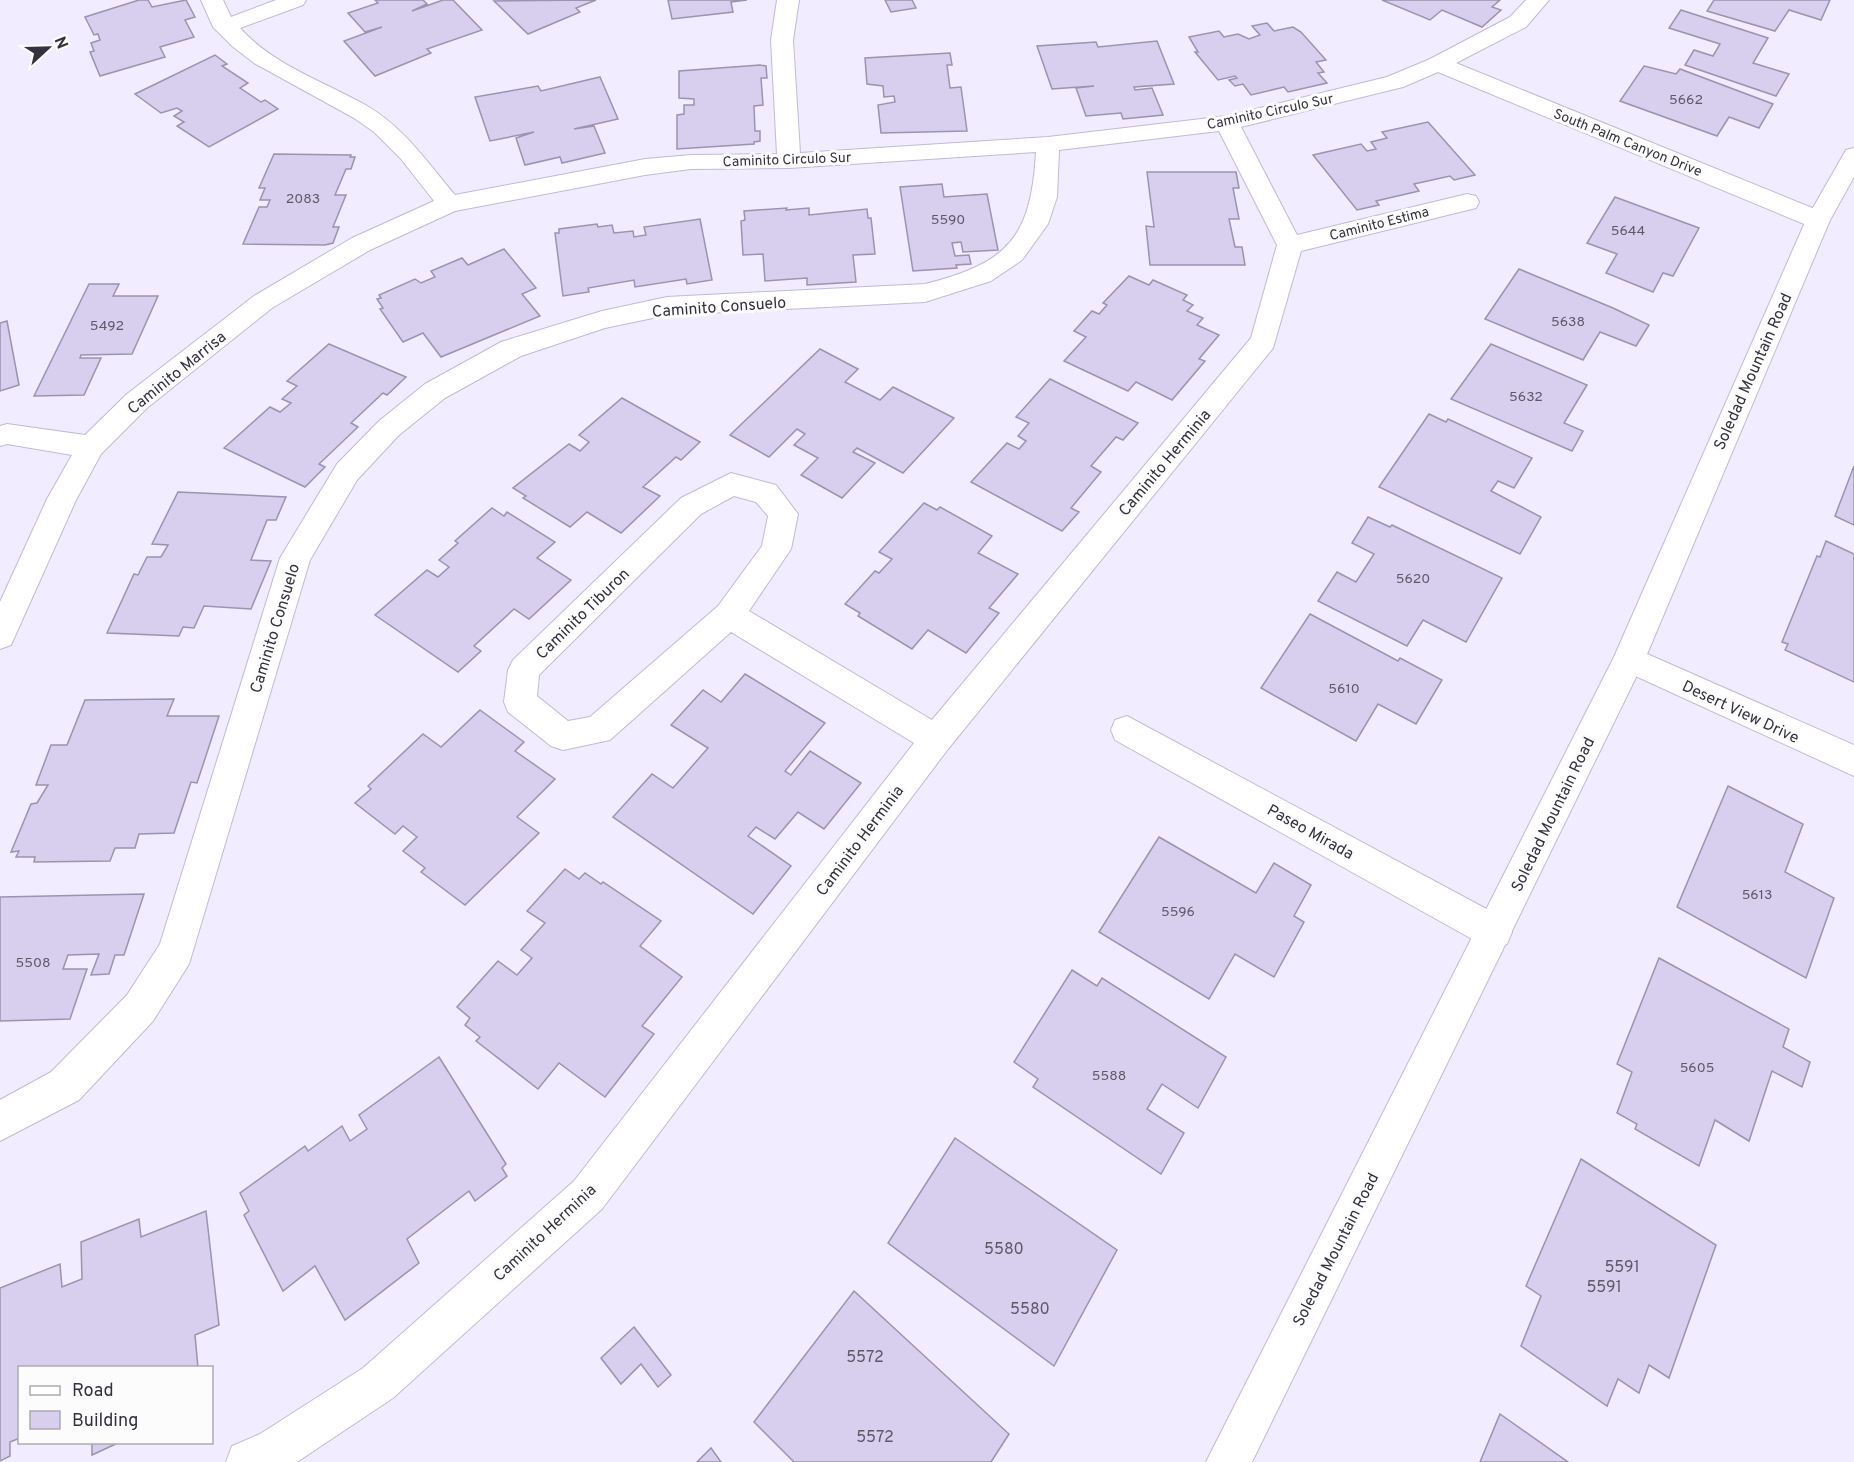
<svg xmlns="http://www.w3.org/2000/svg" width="1854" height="1462" font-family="Overpass,sans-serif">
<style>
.building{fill:#d8ceee;stroke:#9b93b0;stroke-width:1.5}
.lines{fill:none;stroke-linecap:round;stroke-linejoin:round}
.minor-casing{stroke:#c2b9d7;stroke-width:2}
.secondary-casing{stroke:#c2b9d7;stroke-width:2}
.minor{fill:#fff;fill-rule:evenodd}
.secondary{fill:#fff;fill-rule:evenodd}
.labels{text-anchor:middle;stroke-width:6;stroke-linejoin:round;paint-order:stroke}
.number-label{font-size:14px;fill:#5e5869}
.far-street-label{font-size:14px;fill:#35313d;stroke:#fcfcfc}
.street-label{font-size:16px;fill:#35313d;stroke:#fcfcfc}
.near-number-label{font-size:16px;fill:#5e5869}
</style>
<rect width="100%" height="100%" fill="#f1ecff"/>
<g class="building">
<path d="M139,0H148L152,7L186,0L195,17L185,20L194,37L160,47L165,57L100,76L90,52L94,51L91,43L100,40L98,34L94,35L85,17Z"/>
<path d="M375,0H423L427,4L412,11L443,0H453L482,30L427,49L431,53L375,76L344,41L382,27L365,32L348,13L378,3Z"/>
<path d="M596,0L576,8L580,12L528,34L494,1Z"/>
<path d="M668,0H747L731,2L733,12L672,19Z"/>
<path d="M885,0H912L916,8L891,12Z"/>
<path d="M1382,0H1500L1492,7L1501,10L1482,27L1442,10L1430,20Z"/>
<path d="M1714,0H1830L1821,20L1789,10L1775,31L1707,11Z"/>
<path d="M1681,10L1768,38L1753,63L1789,74L1776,96L1685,65L1694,50L1713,56L1720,44L1669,28Z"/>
<path d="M1267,23L1274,31L1293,27L1301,32L1326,60L1316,62L1324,72L1318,73L1327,83L1288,92L1284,87L1251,95L1243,84L1235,86L1229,80L1237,78L1235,76L1218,80L1195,52H1198L1189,37L1219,31L1224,37L1238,34L1249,39L1260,35L1252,26Z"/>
<path d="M1157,41L1174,84L1134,87L1135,90L1152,88L1163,115L1123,119L1121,113L1086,116L1076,88L1094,86L1052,89L1037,46L1096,42L1098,47Z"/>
<path d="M950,53L952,65H947L950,88L961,87L967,131L881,133L878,105L895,102L894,96L884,97L883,86L867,84L865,58Z"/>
<path d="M215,55L227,64L222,66L248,83L240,88L261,102L265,100L278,109L209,147L177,126L184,122L174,116L182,111L177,108L161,113L135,94Z"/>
<path d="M760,65L766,66L767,78H761L763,105L754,106L755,131H760V141L754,142V144L677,149V115L684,114V105H694V99L679,98V71Z"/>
<path d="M1644,66L1676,74L1680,69L1773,104L1759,128L1729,117L1717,136L1620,101Z"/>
<path d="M600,77L618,119L574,129L594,126L605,153L562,163L560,157L525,165L516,138L534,132L490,141L475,97L538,86L541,91Z"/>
<path d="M1428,122L1475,175L1454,180L1450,176L1414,184L1419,191L1376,201L1379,205L1357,210L1313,155L1361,144L1367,151L1376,149L1371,142L1387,138L1382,132Z"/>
<path d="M274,154L351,155L350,157H355L351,169H346L335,195H346L333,227H339L333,243L325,245L243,244L259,207H267L270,200H260L265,188H259Z"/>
<path d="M1147,172H1236L1239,188H1233L1239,219H1229L1235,247H1242L1245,265H1150L1146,226L1154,227Z"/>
<path d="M942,184L944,197L987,194L998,250L963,252L961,242L952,243L955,256L969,255L971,264L956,265L957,268L913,271L900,187Z"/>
<path d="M1615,197L1699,228L1673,276L1663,273L1653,292L1606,273L1617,254L1587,243Z"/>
<path d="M787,208L786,210L809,208V215L867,209L868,218H871L875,254L853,255L856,282L807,285V278L765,281L763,254L743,255L741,221L745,220L744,211Z"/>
<path d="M700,219L712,280L687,284L686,279L635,287L634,280L588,288L589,292L563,296L555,233H559V229L597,224L598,227L612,225L614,233L633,231L634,237L646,235L644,227Z"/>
<path d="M504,249L536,288L522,294L540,316L441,357L423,333L403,342L380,309L383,308L377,299L381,298L379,295L415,279L421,283L435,277L431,271L462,258L468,265Z"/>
<path d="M1519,269L1613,308L1649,325L1636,346L1600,332L1583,360L1485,319Z"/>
<path d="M1129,276L1149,285L1153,280L1187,295L1183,300L1193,305L1187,311L1203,318L1197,325L1219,335L1199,359L1205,361L1172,400L1136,382L1128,391L1064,361L1086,337L1074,331L1092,311L1099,314L1107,305L1103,303Z"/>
<path d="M89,284H119L113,296H158L132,354L81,355L80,358H101L84,395L34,396Z"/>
<path d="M7,321L19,385L0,391V323Z"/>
<path d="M329,344L406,377L387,395L383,393L351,423L358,427L319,464L325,467L305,487L224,448L270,407L280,412L291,403L282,399L297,386L287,381Z"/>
<path d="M1491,344L1587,385L1564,423L1583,431L1572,451L1451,399Z"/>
<path d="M820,349L858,369L845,382L880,400L893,387L954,418L903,473L857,448L853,452L875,463L842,498L801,475L818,458L794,445L805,434L797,429L769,457L730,435Z"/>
<path d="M1050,379L1138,423L1123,440L1116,437L1091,466L1101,472L1071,508L1079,512L1062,531L971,482L1007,443L1019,449L1026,441L1018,436L1029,423L1016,417Z"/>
<path d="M622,398L700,442L681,460L676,457L643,487L660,496L621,533L587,512L570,527L523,498L526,496L513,488L569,444L580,451L589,442L579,435Z"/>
<path d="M1429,414L1446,422L1448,419L1532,458L1514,488L1498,481L1491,491L1541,517L1520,554L1379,487Z"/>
<path d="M1854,466V525L1835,516Z"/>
<path d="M178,492L286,497L276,520H267L251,560L271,561L251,609L204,606L194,628L183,627L179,636L107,633L134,574L138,575L147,557H161L168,545L152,544Z"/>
<path d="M924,503L937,510L940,507L992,536L978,553L1018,574L989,608L999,613L966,653L928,630L912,649L858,616L860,613L845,604L875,571L879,573L892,559L879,552Z"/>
<path d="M492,508L504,516L507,512L555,542L537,558L571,580L529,619L514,609L474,646L481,651L458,672L375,615L427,570L438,577L449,567L439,560L458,543L455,541Z"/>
<path d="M1368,517L1390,527L1392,525L1502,578L1466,642L1423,620L1407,646L1318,601L1337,572L1356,582L1374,554L1352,543Z"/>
<path d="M1826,541L1854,554V682L1785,650L1788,644L1782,642L1817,556L1820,557Z"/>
<path d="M1310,614L1398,661L1400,658L1442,680L1416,724L1378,704L1356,741L1261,688Z"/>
<path d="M745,674L825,723L785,771L791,775L810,751L861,783L824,829L798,812L775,839L756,827L748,836L791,866L753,914L613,817L652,774L673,788L708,748L671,725L703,690L721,702Z"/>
<path d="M174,699L167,716H219L197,783L191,782L174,833L139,834L135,848H115L110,861L34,862L35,857H16L19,851L11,852L31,804L37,803L48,785H36L51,745H67L85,700Z"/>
<path d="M480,710L524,742L515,751L555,779L517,817L539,833L465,905L421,872L425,868L403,851L417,837L403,826L395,834L355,803L371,789L368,786L423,734L441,747Z"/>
<path d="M1728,786L1803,824L1785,872L1834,898L1806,978L1677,907Z"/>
<path d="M1159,837L1256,893L1274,863L1311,885L1294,916L1304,922L1274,977L1235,954L1209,999L1099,932Z"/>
<path d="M565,869L579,879L585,873L601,884L603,882L661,921L640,946L682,977L642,1026L654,1034L605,1097L559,1063L538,1089L476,1041L480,1037L465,1025L470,1018L457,1007L498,961L517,975L532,958L521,950L545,923L527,911Z"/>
<path d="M144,894L124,955H115L109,974L91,975L99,954L68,955L63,969H87L70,1019L0,1021V897Z"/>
<path d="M1659,958L1789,1029L1783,1047L1810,1062L1802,1087L1772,1071L1749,1141L1715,1120L1699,1166L1635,1129L1637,1124L1617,1113L1632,1072L1617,1064Z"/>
<path d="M1072,970L1097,986L1102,978L1226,1057L1198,1108L1162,1084L1147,1109L1184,1133L1161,1174L1033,1087L1038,1079L1014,1062Z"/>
<path d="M439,1057L506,1164L502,1168L507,1176L475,1201L469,1191L407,1239L419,1263L345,1320L315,1266L283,1291L244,1215L249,1211L240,1193L305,1146L308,1151L342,1126L350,1141L367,1129L359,1115Z"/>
<path d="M955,1138L1117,1250L1054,1366L888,1243Z"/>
<path d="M1581,1159L1716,1245L1669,1378L1649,1365L1639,1393L1618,1379L1607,1406L1521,1346L1541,1296L1526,1286Z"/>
<path d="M206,1211L219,1325L195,1335L198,1368H20V1438L10,1442V1456L0,1461V1288L60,1264L62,1287L82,1279L81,1242L139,1219L141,1237Z"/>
<path d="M854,1291L1009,1434L991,1462H794L754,1422Z"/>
<path d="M634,1327L671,1375L658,1387L641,1364L621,1384L601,1358Z"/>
<path d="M1500,1414L1568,1462H1480Z"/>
<path d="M92,1442H120L92,1455Z"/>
<path d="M711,1448L721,1462H697Z"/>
</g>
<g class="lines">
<defs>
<g id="minor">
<path d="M201,0H223L231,17L276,0H306L303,5L240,28C274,66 326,82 369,107C405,129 428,163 455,195L645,159L691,155L777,154L771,40L777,0H799L793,40L800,153L1048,137L1227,116L1387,77L1430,59L1510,17L1526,0H1549L1526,27L1456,63L1827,214L1830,220L1827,226L1818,228L1809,226L1438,72L1403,87L1241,127L1297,235L1467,194L1476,196L1479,202L1476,208L1301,251L1273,348L948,749L602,1209L393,1398L297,1462H226L232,1446L260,1434L363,1368L574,1181L914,743L731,632L610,740L563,750L551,746L508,712L504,702L508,670L513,660L681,498L731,473L776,485L798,514L791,549L749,611L932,720L1251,338L1277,245L1219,131L1059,150L1057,197L1048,224L1022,260L991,281L925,302L667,315L605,328L521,356L445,398L399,435L357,480L310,560L189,964L153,1021L79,1100L0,1141V1100L51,1072L127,995L160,944L280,558L337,464L379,421L425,384L501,342L602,311L667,297L925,284C1009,263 1031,237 1036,152L789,168L691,169L645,175L455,211L370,250L272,308L147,408L101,454L76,500L11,645L0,649V602L47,499L72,455L7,444L0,446V426L7,424L85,435L127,394L254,296L352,238L434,201L401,159L374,132L354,118L254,63L232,46L213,27ZM734,496L756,502L768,516L762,546L718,606L590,717L568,721L537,696L539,675L701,514Z"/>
<path d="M1629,646L1854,745V776L1618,668L1613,659L1618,650Z"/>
<path d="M1127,716L1507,920L1512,932L1507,944L1494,949L1481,944L1115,740L1111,730L1115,720Z"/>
</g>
<path id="secondary" d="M1854,148V177L1830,220L1645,659L1252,1462H1206L1614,657L1806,220L1846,150Z"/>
</defs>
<use href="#minor" class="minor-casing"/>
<use href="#secondary" class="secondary-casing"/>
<use href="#minor" class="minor"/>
<use href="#secondary" class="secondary"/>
</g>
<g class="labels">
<g class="number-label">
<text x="1686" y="104">5662</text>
<text x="303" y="203">2083</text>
<text x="948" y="224">5590</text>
<text x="1628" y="235">5644</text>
<text x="1568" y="326">5638</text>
<text x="107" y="330">5492</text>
<text x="1526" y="401">5632</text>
<text x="1413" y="583">5620</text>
<text x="1344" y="693">5610</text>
<text x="1757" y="899">5613</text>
<text x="1178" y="916">5596</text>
<text x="33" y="967">5508</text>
<text x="1697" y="1072">5605</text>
<text x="1109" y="1080">5588</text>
</g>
<g class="far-street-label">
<text transform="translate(1270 111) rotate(-12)" y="5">Caminito Circulo Sur</text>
<text transform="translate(1628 142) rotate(22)" y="5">South Palm Canyon Drive</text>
<text transform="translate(787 159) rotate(-2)" y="5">Caminito Circulo Sur</text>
<text transform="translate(1379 223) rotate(-14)" y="5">Caminito Estima</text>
</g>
<g class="street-label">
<text transform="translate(719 306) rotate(-4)" y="6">Caminito Consuelo</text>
<text transform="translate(1752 371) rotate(-66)" y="6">Soledad Mountain Road</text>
<text transform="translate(176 372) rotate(-39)" y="6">Caminito Marrisa</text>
<text transform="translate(1164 462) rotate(-50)" y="6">Caminito Herminia</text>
<text transform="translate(582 613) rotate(-44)" y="6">Caminito Tiburon</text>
<text transform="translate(274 628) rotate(-73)" y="6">Caminito Consuelo</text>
<text transform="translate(1741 711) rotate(25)" y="6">Desert View Drive</text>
<text transform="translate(1552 814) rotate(-64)" y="6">Soledad Mountain Road</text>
<text transform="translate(1311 831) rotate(29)" y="6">Paseo Mirada</text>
<text transform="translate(859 840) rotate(-53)" y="6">Caminito Herminia</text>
<text transform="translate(544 1232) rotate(-43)" y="6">Caminito Herminia</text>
<text transform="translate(1335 1249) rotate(-63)" y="6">Soledad Mountain Road</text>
</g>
<g class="near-number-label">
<text x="1004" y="1254">5580</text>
<text x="1622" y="1272">5591</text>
<text x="1604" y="1292">5591</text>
<text x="1030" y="1314">5580</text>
<text x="865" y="1362">5572</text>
<text x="875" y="1442">5572</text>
</g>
</g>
<rect x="18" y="1366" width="195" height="78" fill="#fcfcfc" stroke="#acabb0" stroke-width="1.5"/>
<rect x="30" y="1386" width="30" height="9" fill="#ffffff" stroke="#acabb0" stroke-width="1.5"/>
<text x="72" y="1396" font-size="18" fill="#35313d">Road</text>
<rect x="30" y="1411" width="30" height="18" fill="#d8ceee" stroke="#acabb0" stroke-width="1.5"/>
<text x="72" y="1426" font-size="18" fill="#35313d">Building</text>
<g transform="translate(48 48) rotate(68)" stroke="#fcfcfc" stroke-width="4.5" paint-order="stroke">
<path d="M0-4.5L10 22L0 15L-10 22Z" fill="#35313d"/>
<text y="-9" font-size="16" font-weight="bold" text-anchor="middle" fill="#35313d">N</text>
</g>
</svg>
